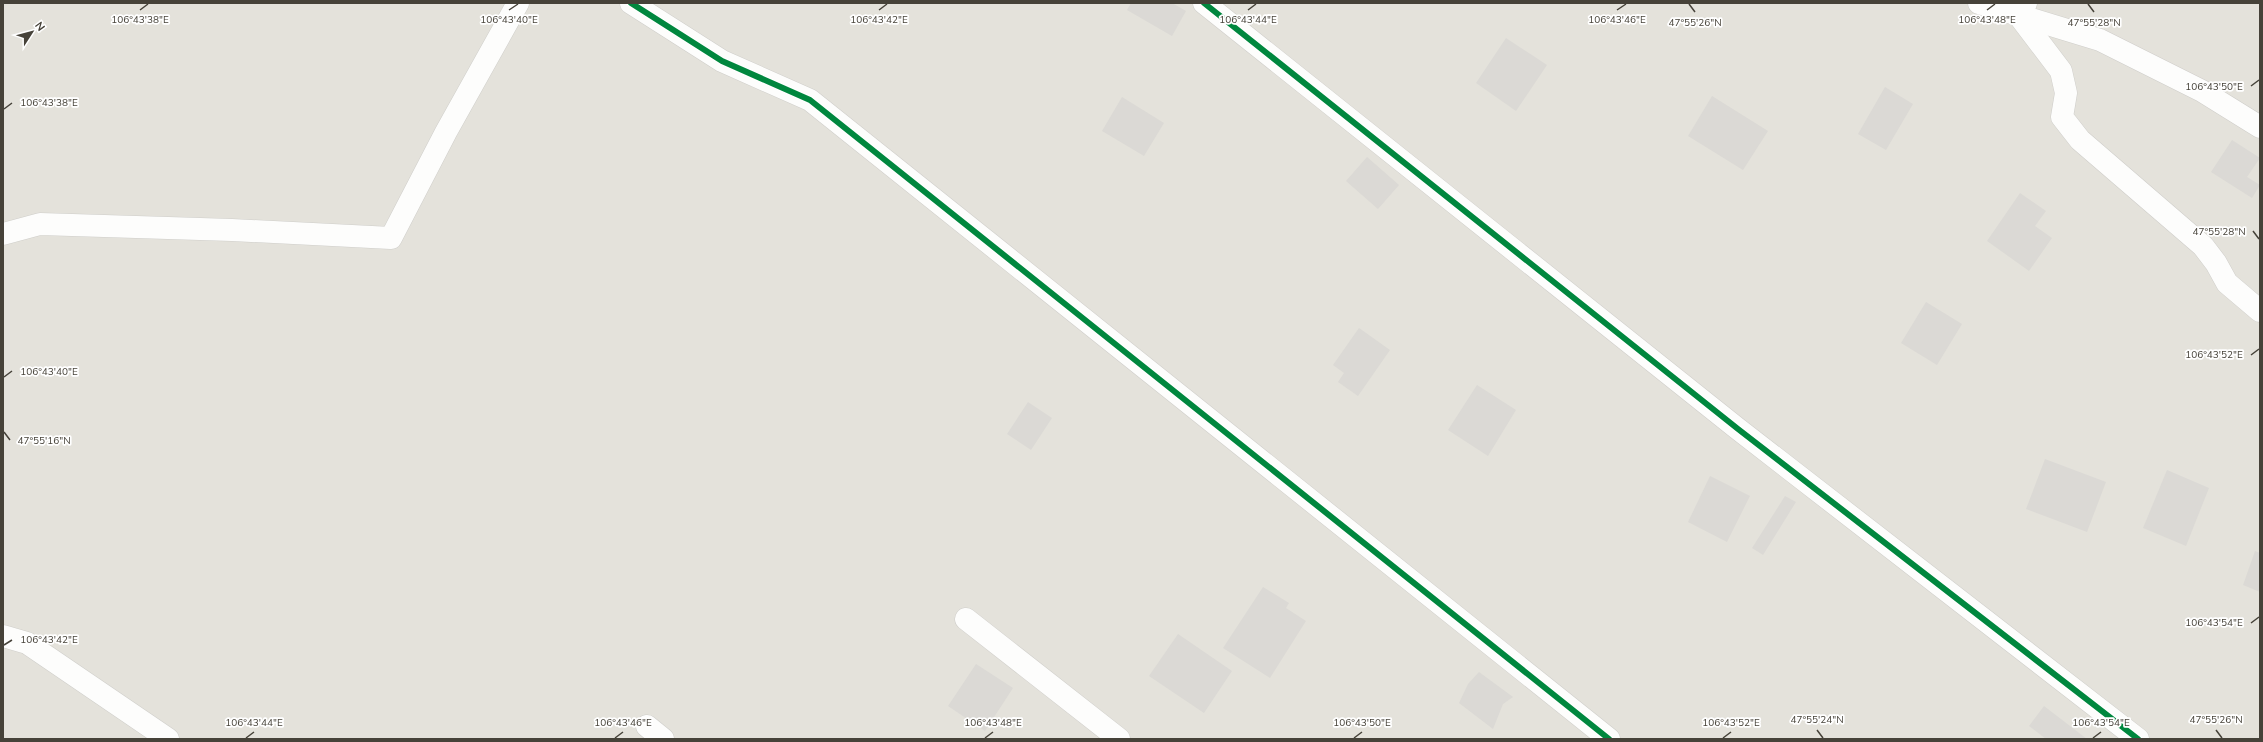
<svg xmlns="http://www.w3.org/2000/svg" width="2263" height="742" font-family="'Nunito Sans',sans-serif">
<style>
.residential{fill:#e4e2db}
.building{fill:#dbd9d5}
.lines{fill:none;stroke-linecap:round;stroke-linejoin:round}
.minor-casing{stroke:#cfceca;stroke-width:23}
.minor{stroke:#fdfdfc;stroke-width:22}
.cycleway-casing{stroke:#fff;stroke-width:8}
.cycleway{stroke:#00873e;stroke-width:6}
.ticks{fill:none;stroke:#464239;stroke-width:1.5}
.ticks-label{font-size:10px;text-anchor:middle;fill:#464239;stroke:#fff;stroke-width:3.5;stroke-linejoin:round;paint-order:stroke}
</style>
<rect width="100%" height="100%" fill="#f1f0ec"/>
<rect class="residential" x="3" y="3" width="2257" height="736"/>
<g class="building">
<path d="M1131,3H1172L1186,11L1172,36L1127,10Z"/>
<path d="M1506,38L1547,65L1516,111L1476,83Z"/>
<path d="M1885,87L1913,104L1886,150L1858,134Z"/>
<path d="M1712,96L1768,131L1743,170L1688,136Z"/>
<path d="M1122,97L1164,123L1144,156L1102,131Z"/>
<path d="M2232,140L2260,158L2247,177L2260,185L2252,198L2211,172Z"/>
<path d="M1367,157L1399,185L1378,209L1346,181Z"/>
<path d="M2020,193L2046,211L2035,226L2052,238L2029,271L1987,241Z"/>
<path d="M1926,302L1962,324L1937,365L1901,343Z"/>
<path d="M1359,328L1390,350L1358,396L1338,382L1344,373L1333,365Z"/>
<path d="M1477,385L1516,410L1488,456L1448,430Z"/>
<path d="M1028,402L1052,418L1031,450L1007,434Z"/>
<path d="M2045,459L2106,482L2087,532L2026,509Z"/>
<path d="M2167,470L2209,488L2186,546L2143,528Z"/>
<path d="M1710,476L1750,496L1727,542L1688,522Z"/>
<path d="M1785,496L1796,502L1763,555L1752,548Z"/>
<path d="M2255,551L2260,553V592L2243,585Z"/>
<path d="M1263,587L1289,603L1286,608L1306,621L1270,678L1223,648Z"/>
<path d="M1178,634L1232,671L1204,713L1149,676Z"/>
<path d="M976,664L1013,688L985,731L948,706Z"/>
<path d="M1479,672L1513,697L1503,704L1493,729L1459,703L1468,684Z"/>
<path d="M2044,706L2087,739H2046L2029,726Z"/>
</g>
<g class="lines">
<defs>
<g id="minor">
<path d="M631,3L722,61L810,100L1609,739"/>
<path d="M1204,3L1738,429L2138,739"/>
<path d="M1979,3L2100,40L2202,91L2260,127"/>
<path d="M2026,3L2020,17L2061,71L2066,93L2062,117L2080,140L2203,246L2216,263L2227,283L2260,311"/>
<path d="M3,234L40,224L232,230L391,238L446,132L518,3"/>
<path d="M966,619L1119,739"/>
<path d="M3,636L27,643L168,739"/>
<path d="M647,726L663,739"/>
</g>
</defs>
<use href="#minor" class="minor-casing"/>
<use href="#minor" class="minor"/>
<defs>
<g id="cycleway">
<path d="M631,3L722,61L810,100L1609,739"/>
<path d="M1204,3L1738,429L2138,739"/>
</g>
</defs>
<use href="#cycleway" class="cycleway-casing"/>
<use href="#cycleway" class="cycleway"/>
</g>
<path class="ticks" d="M1689,4L1695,12M2088,4L2094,12M140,10L148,4M509,10L518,4M879,10L887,4M1248,10L1256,4M1617,10L1626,4M1987,10L1995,4M2251,86L2259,80M4,109L12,103M2253,231L2259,239M2251,355L2259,349M4,377L12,371M4,432L10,440M2251,623L2259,617M4,645L12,640M1817,730L1823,738M2216,730L2222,738M246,738L254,732M615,738L623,732M985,738L993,732M1354,738L1362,732M1723,738L1731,732M2093,738L2101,732"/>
<g class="ticks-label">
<text x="1617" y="23">106°43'46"E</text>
<text x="140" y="23">106°43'38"E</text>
<text x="509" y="23">106°43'40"E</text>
<text x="879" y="23">106°43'42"E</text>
<text x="1248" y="23">106°43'44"E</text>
<text x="1987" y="23">106°43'48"E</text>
<text x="2094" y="26">47°55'28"N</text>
<text x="1695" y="26">47°55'26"N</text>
<text x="2214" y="90">106°43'50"E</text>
<text x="49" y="106">106°43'38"E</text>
<text x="2219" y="235">47°55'28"N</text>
<text x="2214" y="358">106°43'52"E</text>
<text x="49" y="375">106°43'40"E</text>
<text x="44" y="444">47°55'16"N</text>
<text x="2214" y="626">106°43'54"E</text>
<text x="49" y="643">106°43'42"E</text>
<text x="1817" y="723">47°55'24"N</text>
<text x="2216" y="723">47°55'26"N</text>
<text x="254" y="726">106°43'44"E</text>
<text x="623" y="726">106°43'46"E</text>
<text x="993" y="726">106°43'48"E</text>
<text x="1362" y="726">106°43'50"E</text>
<text x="1731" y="726">106°43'52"E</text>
<text x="2101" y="726">106°43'54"E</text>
</g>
<rect width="2263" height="742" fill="none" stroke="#464239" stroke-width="8"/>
<g transform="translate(32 32) rotate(54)" stroke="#ffffff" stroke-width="3" paint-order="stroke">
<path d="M0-3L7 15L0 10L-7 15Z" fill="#464239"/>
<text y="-6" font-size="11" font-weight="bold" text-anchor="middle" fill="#464239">N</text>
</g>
</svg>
